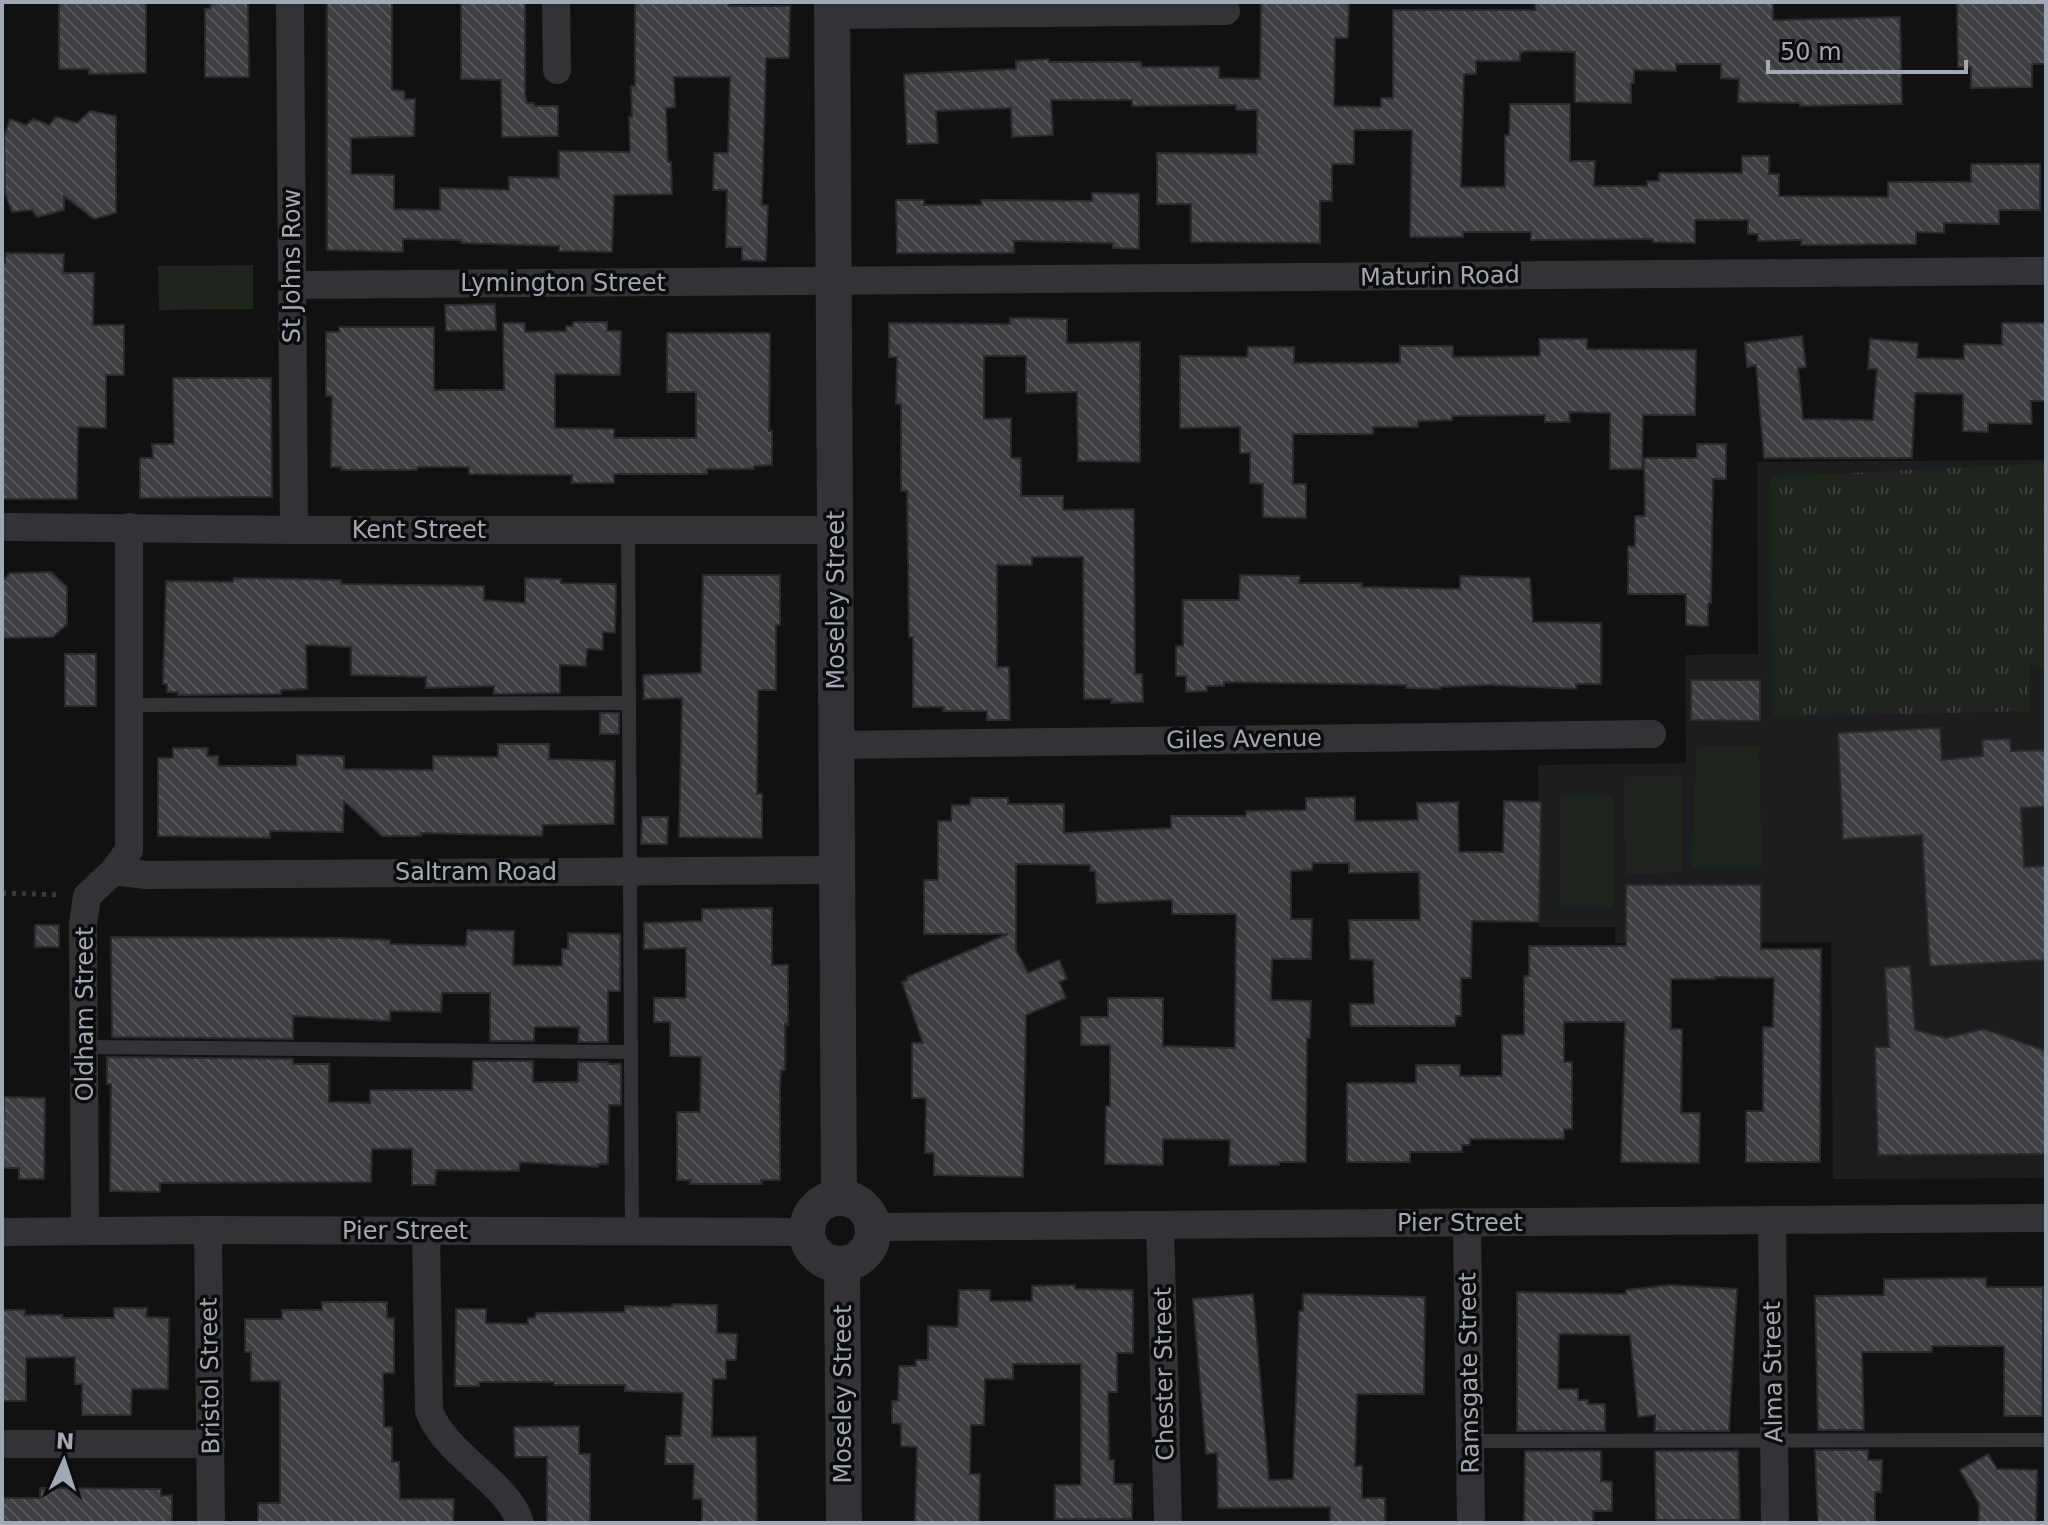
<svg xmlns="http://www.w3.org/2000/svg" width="2048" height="1525" font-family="'DejaVu Sans',sans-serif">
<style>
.built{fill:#1d1d1f}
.grass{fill:url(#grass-tufts)}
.pitch{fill:#1d251d}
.building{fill:url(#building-back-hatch);stroke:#2b2b2e;stroke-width:2}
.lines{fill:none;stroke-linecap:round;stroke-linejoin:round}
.path{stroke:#383a3e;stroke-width:5;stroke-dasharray:4 6;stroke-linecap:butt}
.service{stroke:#323337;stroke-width:14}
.minor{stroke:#323337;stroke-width:28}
.tertiary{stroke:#323337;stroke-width:36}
.labels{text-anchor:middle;stroke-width:7;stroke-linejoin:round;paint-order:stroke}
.street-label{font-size:24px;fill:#a2a9b4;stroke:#0c0c0d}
</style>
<defs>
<pattern id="grass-tufts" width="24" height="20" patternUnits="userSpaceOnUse" patternTransform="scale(2)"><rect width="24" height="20" fill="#1d251d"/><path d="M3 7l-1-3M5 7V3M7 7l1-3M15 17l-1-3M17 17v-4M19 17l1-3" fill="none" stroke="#3b423b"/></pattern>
<pattern id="building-back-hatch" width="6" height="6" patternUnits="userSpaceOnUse" patternTransform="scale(2)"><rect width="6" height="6" fill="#3d3f42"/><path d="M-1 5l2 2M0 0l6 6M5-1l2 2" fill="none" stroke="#56585b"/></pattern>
</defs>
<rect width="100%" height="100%" fill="#111112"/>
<path class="built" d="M2046,460V1178L1833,1179L1831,942L1615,943V927H1539L1538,765L1686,763L1685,655L1758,654L1757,462Z"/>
<path class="grass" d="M2046,463V667H2030L2029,711L1773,717L1771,477Z"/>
<g class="pitch">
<path d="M253,265V309L159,310L158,266Z"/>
<path d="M1697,745L1759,746L1762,867L1691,868Z"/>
<path d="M1682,775V872L1625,875L1624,777Z"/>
<rect x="1560" y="796" width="53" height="111"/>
</g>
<g class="building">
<path d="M59,2H146V73L89,74V69H59Z"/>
<path d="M211,2H248L249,77H205V9L211,8Z"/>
<path d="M327,2H392V90L404,91L405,99H415L414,136L351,138V174L394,175V209L440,210V188L509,190V177L559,178V151L630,152L629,117H632L631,86H635V2H729V6H790L789,58H766L762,205H768L766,261L742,260V247H726L727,190H713L714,153H728L730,77H674L675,107L666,108L668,162H671L672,194L614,195L612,252L559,251V246L461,243V240L403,239V252L327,250Z"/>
<path d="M461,2H525V94L527,103H534V106H558V136L502,137L501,80L461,79Z"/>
<path d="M1261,2H1349L1348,38H1335L1334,106L1381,107V98H1393V10H1535V2H1773V20L1900,17L1902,104L1800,106V103L1738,102L1739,79L1721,78V64H1676V71L1634,70V83H1631V103L1575,102V52L1525,51L1520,53V61H1476V74H1464L1461,187H1505V135H1509L1510,104H1570V161H1595L1594,186H1647V181H1659V173H1742V156H1769V174H1779V196L1888,197V182H1971V164H2040V210H1999V224L1944,223V233L1916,232V244L1801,245L1802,240L1758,241V234H1748V220H1695V243L1653,242V239L1531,240V232H1463V237H1410L1412,130H1354V164H1332V201H1320V243L1191,242V204H1157V153L1257,154V110H1236V105L1132,106V100H1051L1053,135L1012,137L1011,108L936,111L938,143L907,144L904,74L1016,69V61L1049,59V62H1141L1142,67H1219V78L1260,79Z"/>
<path d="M1957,2H2046V64H2032V87L1971,88V67H1958Z"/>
<path d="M90,111L116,116V213L94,219L64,196V210L37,217L32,210L12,212L5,193L4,137L10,119L26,125L33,119L49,125L56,117L77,123Z"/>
<path d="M1092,193L1139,194V249L1113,248V243L1014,241V253H897L896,200H924V205H982L981,200L1092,201Z"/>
<path d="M6,253L64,254L63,273H94L93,325H124V375H106V428L78,427L77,499H2V263H5Z"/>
<path d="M495,304L496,330L446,331L445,305Z"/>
<path d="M1010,318L1067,319V343L1140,342V462L1078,461L1077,392L1026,393V356H984V419L1011,418V458H1021V496H1063V510L1134,509L1135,674H1142L1143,702L1111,703L1112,699H1084L1083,557H1032V565H997V667H1009L1010,720H987V711H943L944,707H913V637H909L907,491H901V404H896L897,357H889V323L1010,324Z"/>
<path d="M573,322H607V331H621L620,375L555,374V428L614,429V438H696V392H667V333H770L769,431H772V465L754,466V469H707V474H614V483H572V475L469,474V467H418L417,470H341V467H331L332,396H326V332H339V327H434V390H504L503,323H525V332L566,331V326H573Z"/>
<path d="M2002,323H2046V401H2031L2032,424L1988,423V432L1963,431V394L1915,393L1912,458H1764L1756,365L1747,367L1745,343L1802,336L1806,367L1798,368L1803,419L1873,420L1877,369H1868L1870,339L1918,343L1917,358L1964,359V344L2002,345Z"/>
<path d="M1539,339H1587V349L1696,350L1695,415H1643L1642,469H1610V413L1569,412L1570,422H1545V415L1452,416V420L1418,421V427H1373V434H1293V484H1306V518L1263,517V484L1250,483V453H1240V427L1180,428V356L1247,357L1248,347H1294V363H1400V346H1453V357L1540,356Z"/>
<path d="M173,378H271L272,497L140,498V458H153L152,444H174Z"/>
<path d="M1697,444H1726V479H1713L1711,603L1708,604V626L1686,625V594H1628V546L1635,547V516H1645L1644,458H1697Z"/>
<path d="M51,572L67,587V624L53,637L2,638V582L10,573Z"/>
<path d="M703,575H780V625H776V690H758L757,794H762V838L679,837L682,698L644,699L643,675L701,673Z"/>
<path d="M1240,575L1300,576L1299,583H1362V587L1460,589V576L1530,578L1533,622L1601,623V684H1576V689L1489,685L1440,687V689L1406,688V685L1224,682V686H1206L1207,691L1186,692V676H1176V646H1183V600H1239Z"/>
<path d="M234,578L341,580V584L484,586V600L525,603V578L561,579V583L616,584L615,633L603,632V650L587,649L586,666L560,665V693L494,694V686L426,688V677L351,675V647L306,645L307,689L281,690V694L178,695V692H167V684H163L166,581L233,582Z"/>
<rect x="65" y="654" width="31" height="52"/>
<path d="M1691,680H1760V721L1691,720Z"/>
<rect x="600" y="713" width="19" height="21"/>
<path d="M1940,728L1942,760L1983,756L1982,740L2010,739L2011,751L2046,750V806L2021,808L2024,867L2046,866V960L1930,966L1922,835L1843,839L1838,733Z"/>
<path d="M498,744H549V759L615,761L614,824L543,825L542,836L421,833V836H382L344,801L343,832L270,831V838L158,836V758H173V748H208L207,756H218V766H297V755L344,756V769L433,770V756L498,757Z"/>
<path d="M1355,797V821L1418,820L1417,803L1458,802L1459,852H1503L1504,801L1541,802L1539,922L1472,921L1471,978H1461V1016H1456L1455,1026H1351L1350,1004H1374L1373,960L1350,959L1349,920H1420L1419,872L1349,873V863H1313L1312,870L1291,871V919H1312L1311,959H1272L1271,1000L1311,1001L1310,1038H1307L1306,1162H1279V1165H1229L1230,1140L1163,1139V1165L1105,1164L1106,1106H1110V1045H1081V1017H1108V998H1163V1046L1235,1048L1236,914H1172V900L1097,903L1095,871H1090V865L1016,864V950L1028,973L1059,960L1067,979L1059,982L1066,998L1026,1015L1023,1177L934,1175V1153H925L926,1098H912V1043H923L902,982L908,980L907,977L1008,934H924V880H938V821H951L952,805H970L971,798H1008V804H1064V833L1171,828V816H1246V811L1306,810V798Z"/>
<path d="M642,817H668L667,844H641Z"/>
<path d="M1626,885H1761V949H1821L1820,1162H1746V1111H1763V1027H1773L1774,978L1715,977V979H1671V1029H1682L1681,1113H1700L1699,1163L1621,1162L1625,1022H1564V1062H1572V1129H1564V1139H1470V1145H1462V1152H1410V1162H1347V1083H1416V1065H1460V1076H1502V1035H1524V976H1529V946H1626Z"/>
<path d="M772,908V965H788V1025L785,1024V1070H781L780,1089V1180H761L762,1184H690L691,1180H677V1112H700L701,1057L670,1056V1022H654V998H686V948L644,949V923L702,921V909Z"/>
<rect x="35" y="925" width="24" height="22"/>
<path d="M467,930L514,931L513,965L562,966V949H568V933L620,934V991H608V1042H578L579,1027H536L534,1028V1041H490V993H442L441,1012L390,1011V1021L293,1016V1039L112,1037L111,937L341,938L390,940V944L466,946Z"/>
<path d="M1910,966L1915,1030L1946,1038L1984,1029L2046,1051V1154L1878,1155L1875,1047H1889L1885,968Z"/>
<path d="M107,1057L293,1059V1064H329V1102L370,1103V1090H472L473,1061H533V1082H578V1062H608V1064H621V1105H609L608,1164H598V1167L520,1162L519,1171L436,1170L435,1185H412V1149H372L371,1182L160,1183V1192L110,1191L111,1084H107Z"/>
<path d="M4,1097L45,1098L44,1179H19V1168H3Z"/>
<path d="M1986,1278V1287H2043L2042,1416H2004V1346H1932V1352H1862L1864,1430H1818L1815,1296L1884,1295V1279Z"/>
<path d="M1075,1285V1289L1133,1290V1353H1117V1392H1108L1109,1460H1114V1484H1132V1519H1055V1485H1081V1364H1013V1379H985L984,1425H971L970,1474H980L979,1523L915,1522L917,1447L901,1446V1424L892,1423V1401H898L899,1366H916V1360H928V1326L958,1327L959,1290H990V1301H1032V1286Z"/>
<path d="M1670,1285L1737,1289L1729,1431H1655V1415L1638,1417L1630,1335L1559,1334L1558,1389H1578V1400H1588V1404H1605V1431H1517V1292L1626,1294V1290Z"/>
<path d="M1253,1294L1269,1480L1293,1479L1299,1311H1303V1294L1425,1297L1424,1394H1357L1355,1466H1362V1498H1385V1523H1330V1507L1218,1508L1217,1453L1206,1454L1193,1299Z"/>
<path d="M322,1302H387V1318H394V1373H383L384,1427H392V1462H399L400,1499H454L453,1523H258V1503H280V1381H251V1352H245V1319H282V1310H322Z"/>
<path d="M672,1304L717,1305V1333L737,1334L736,1360H726V1379H713L712,1437H756L757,1523H702V1499H693L694,1464H665L666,1436H681L683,1393L625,1391V1385H554V1382H479V1386H455L456,1309H486V1323L528,1324V1318H535L536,1313L625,1312V1306L672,1307Z"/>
<path d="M114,1308H147L146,1317L169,1318L168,1389H132L131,1415H82V1384H75V1357L26,1358V1401H2V1310H25V1315H62V1318H114Z"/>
<path d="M579,1426V1454H590V1523H547V1457H515L514,1427Z"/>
<path d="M1815,1450H1868V1460H1882L1881,1492H1875V1523H1818Z"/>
<path d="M1525,1451H1601V1481L1612,1482V1511H1593V1523H1524Z"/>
<path d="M1655,1451H1738L1740,1520H1656Z"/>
<path d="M1988,1454L1997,1469L2037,1470L2036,1523H1979V1504L1960,1470Z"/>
<path d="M40,1488L161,1489V1496L172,1495V1523H2V1498H40Z"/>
</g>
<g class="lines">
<path class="path" d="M2,893L62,895"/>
<g class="service">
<path d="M628,530L632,1231"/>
<path d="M131,705L628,703"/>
<path d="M85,1047L630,1052"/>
<path d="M1470,1441L2046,1440"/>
</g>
<g class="minor">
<path d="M290,2L294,530"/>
<path d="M556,2L557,70"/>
<path d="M832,15L1226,11"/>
<path d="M293,285L2046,271"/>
<path d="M2,527L294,530H835"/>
<path d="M837,745L1652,734"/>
<path d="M114,871L146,875L837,870"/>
<path d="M1772,1220L1775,1523"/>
<path d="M1467,1223L1471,1523"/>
<path d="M1160,1225L1168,1523"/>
<path d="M873,1227L2046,1218"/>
<path d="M208,1230L211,1523"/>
<path d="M85,1231L83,924L87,896L114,871L129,850V527"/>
<path d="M426,1231L429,1411C446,1456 509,1483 520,1523"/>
<path d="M2,1232L208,1230L807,1232"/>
<path d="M2,1444H211"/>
</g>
<g class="tertiary">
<path d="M832,2L839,1198"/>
<circle cx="840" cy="1231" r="33"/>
<path d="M842,1265L844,1523"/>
</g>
</g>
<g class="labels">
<g class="street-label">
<text transform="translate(292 266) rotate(-90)" y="8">St Johns Row</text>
<text transform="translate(1440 276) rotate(-1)" y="8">Maturin Road</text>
<text x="563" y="291">Lymington Street</text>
<text x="419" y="538">Kent Street</text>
<text transform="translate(836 600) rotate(-90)" y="8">Moseley Street</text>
<text transform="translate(1244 739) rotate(-1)" y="8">Giles Avenue</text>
<text x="476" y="880">Saltram Road</text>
<text transform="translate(85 1014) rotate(-90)" y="8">Oldham Street</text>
<text x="1460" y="1231">Pier Street</text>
<text x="405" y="1239">Pier Street</text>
<text transform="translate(1773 1372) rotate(-91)" y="8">Alma Street</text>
<text transform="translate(1469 1373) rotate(-91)" y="8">Ramsgate Street</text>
<text transform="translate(1164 1374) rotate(-91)" y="8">Chester Street</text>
<text transform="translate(210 1376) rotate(-91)" y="8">Bristol Street</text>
<text transform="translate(843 1394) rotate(-90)" y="8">Moseley Street</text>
</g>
</g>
<rect width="2048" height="1525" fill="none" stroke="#a2a9b4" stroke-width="8"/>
<g transform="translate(64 1461) rotate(3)" stroke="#0c0c0d" stroke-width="6" paint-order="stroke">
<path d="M0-6L14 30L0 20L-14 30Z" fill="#a2a9b4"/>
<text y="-12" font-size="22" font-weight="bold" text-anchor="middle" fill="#a2a9b4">N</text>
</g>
<path d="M1768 60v12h198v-12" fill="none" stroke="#a2a9b4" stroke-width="4"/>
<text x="1780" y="60" font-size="24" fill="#a2a9b4" stroke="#0c0c0d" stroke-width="6" paint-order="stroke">50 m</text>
</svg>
